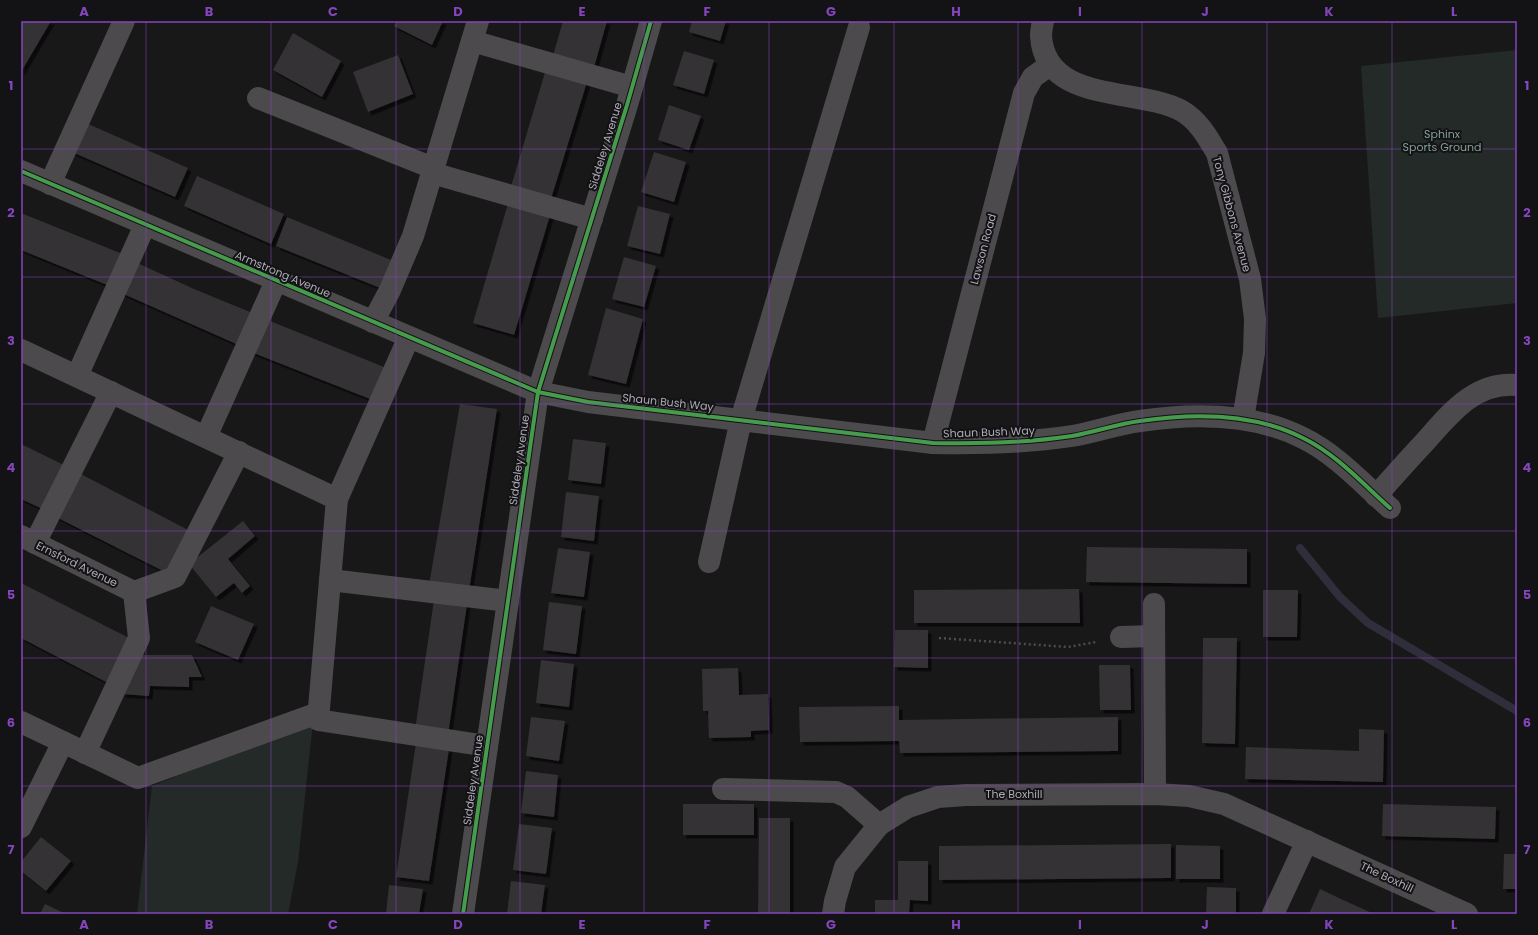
<svg xmlns="http://www.w3.org/2000/svg" width="1538" height="935" font-family="Poppins,sans-serif">
<style>
.green{fill:#242a28}
.lines{fill:none;stroke-linecap:round;stroke-linejoin:round}
.stream{stroke:#302e3a;stroke-width:8}
.building{fill:#343234;filter:url(#shadow)}
.path{stroke:#4d4c4f;stroke-width:2.5;stroke-dasharray:2 3;stroke-linecap:butt}
.minor{stroke:#4c4a4d;stroke-width:22}
.cycleway-casing{stroke:#131214;stroke-width:6}
.cycleway{stroke:#469c4c;stroke-width:4}
.grid{fill:none;stroke:#8545bd;stroke-width:1;stroke-opacity:0.55}
.labels{text-anchor:middle;stroke-width:4;stroke-linejoin:round;paint-order:stroke}
.park-label{font-size:11px;fill:#84a097;stroke:#131214}
.street-label{font-size:11px;fill:#afabb7;stroke:#131214}
.neatline{fill:none;stroke:#8545bd;stroke-width:1.5}
.grid-label{font-size:13px;text-anchor:middle;font-weight:bold;fill:#8545bd}
</style>
<defs>
<filter id="shadow"><feDropShadow dx="3.5" dy="3.5" stdDeviation="0" flood-color="#0009"/></filter>
</defs>
<rect width="100%" height="100%" fill="#181818"/>
<g class="green">
<path d="M1517,50V303L1378,318L1361,66Z"/>
<path d="M313,722L298,862L288,914H137L152,786Z"/>
</g>
<g class="lines">
<path class="stream" d="M1300,548L1340,597L1368,623L1517,711"/>
</g>
<g class="building">
<path d="M21,21H51L21,72Z"/>
<path d="M397,21H443L432,45L394,26Z"/>
<path d="M563,21H607L593,71L552,59Z"/>
<path d="M692,21H726L720,41L689,32Z"/>
<path d="M293,33L341,61L322,97L273,70Z"/>
<path d="M684,51L714,60L704,94L673,85Z"/>
<path d="M398,55L413,94L368,112L353,72Z"/>
<path d="M546,69L587,82L550,202L510,190Z"/>
<path d="M669,105L701,116L689,150L658,140Z"/>
<path d="M86,123L188,168L175,197L72,152Z"/>
<path d="M654,152L686,162L674,202L641,192Z"/>
<path d="M197,176L284,214L271,244L184,206Z"/>
<path d="M509,200L551,212L514,335L473,323Z"/>
<path d="M638,206L670,214L660,254L627,246Z"/>
<path d="M21,213L125,255L112,287L21,250Z"/>
<path d="M287,217L391,260L380,288L276,246Z"/>
<path d="M624,257L656,266L644,307L612,299Z"/>
<path d="M133,261L194,289L257,315L243,347L119,292Z"/>
<path d="M606,308L643,319L626,384L588,375Z"/>
<path d="M265,319L389,369L375,401L251,352Z"/>
<path d="M460,404L497,409L469,591L429,585Z"/>
<path d="M573,439L606,443L601,484L568,480Z"/>
<path d="M21,444L70,468L49,512L21,499Z"/>
<path d="M75,471L192,532L169,574L52,515Z"/>
<path d="M566,492L599,496L594,541L561,537Z"/>
<path d="M243,521L255,536L228,559L250,586L242,593L234,583L216,597L189,564Z"/>
<path d="M1087,547L1247,549V584L1086,582Z"/>
<path d="M558,548L590,552L584,597L551,593Z"/>
<path d="M21,583L131,639L108,683L21,638Z"/>
<path d="M1079,589L1080,623H914V590Z"/>
<path d="M1263,590H1298L1297,637H1263Z"/>
<path d="M434,600L467,604L448,735L415,730Z"/>
<path d="M549,602L582,606L576,654L543,650Z"/>
<path d="M211,606L254,624L238,660L195,642Z"/>
<path d="M895,630H928V668L894,667Z"/>
<path d="M1203,638H1237L1235,744L1202,743Z"/>
<path d="M138,655H192L202,677H189V687L150,686L149,696L122,694Z"/>
<path d="M541,660L574,664L569,707L536,703Z"/>
<path d="M1099,665H1130L1131,710H1100Z"/>
<path d="M738,668L739,695L768,694L769,730L751,731V737L709,738L708,711H703L702,669Z"/>
<path d="M899,706V720L1118,717V751L900,753L899,741L800,742L799,707Z"/>
<path d="M531,717L565,721L559,761L526,756Z"/>
<path d="M1359,729L1384,730L1383,782L1245,779L1246,747L1359,751Z"/>
<path d="M416,743L449,749L429,881L396,877Z"/>
<path d="M526,771L558,775L554,817L521,813Z"/>
<rect x="683" y="804" width="71" height="31"/>
<path d="M1383,804L1496,807L1495,839L1382,836Z"/>
<path d="M759,818H790V914H758Z"/>
<path d="M519,824L552,828L546,874L513,870Z"/>
<path d="M41,837L71,861L46,891L21,871V862Z"/>
<path d="M1171,844V878L939,880V846Z"/>
<path d="M1176,845L1220,846V879H1176Z"/>
<path d="M1504,854H1517V889H1503Z"/>
<path d="M898,861H928V901L910,900L909,914H875V900H898Z"/>
<path d="M511,881L545,885L541,914H507Z"/>
<path d="M389,885L423,889L419,914H386Z"/>
<path d="M1207,887L1236,888V914H1206Z"/>
<path d="M1320,889L1341,899L1374,914H1309Z"/>
<path d="M45,904L66,914H40Z"/>
</g>
<g class="lines">
<path class="path" d="M939,638L1068,647L1096,642"/>
<g class="minor">
<path d="M1043,21C1042,26 1041,31 1041,36C1045,104 1139,87 1182,111C1198,120 1208,138 1217,153L1250,279L1255,319L1254,353L1243,419"/>
<path d="M472,41L632,87"/>
<path d="M258,98L433,168"/>
<path d="M21,171L538,392L588,402L933,443C979,444 1026,443 1072,436C1095,432 1117,424 1140,421C1193,413 1254,413 1303,438C1336,454 1363,484 1390,508"/>
<path d="M432,173L592,219"/>
<path d="M50,184L124,21"/>
<path d="M373,322L390,290L413,236L478,21"/>
<path d="M21,350L337,499L318,720L487,746"/>
<path d="M77,376L145,225"/>
<path d="M206,437L276,281"/>
<path d="M933,443L1024,93L1033,77L1050,65"/>
<path d="M1376,496C1392,478 1407,461 1423,444C1449,415 1474,381 1517,385"/>
<path d="M337,499L409,337"/>
<path d="M21,536L134,592"/>
<path d="M35,543L111,392"/>
<path d="M709,562L741,420L859,27"/>
<path d="M330,580L508,601"/>
<path d="M134,592L175,577L239,452"/>
<path d="M1154,604L1155,794"/>
<path d="M1121,637L1154,636"/>
<path d="M21,722L138,778L318,713"/>
<path d="M85,753L139,638L134,592"/>
<path d="M723,789L836,792L847,797L879,825"/>
<path d="M21,827L63,742"/>
<path d="M463,914L538,392L627,105L651,21"/>
<path d="M833,914L835,901L845,867L879,825L908,807L938,797L966,795L1155,794L1189,796L1224,804L1467,914"/>
<path d="M1273,914L1307,841"/>
</g>
<defs>
<g id="cycleway">
<path d="M21,171L538,392L588,402L933,443C979,444 1026,443 1072,436C1095,432 1117,424 1140,421C1193,413 1254,413 1303,438C1336,454 1363,484 1390,508"/>
<path d="M463,914L538,392L627,105L651,21"/>
</g>
</defs>
<use href="#cycleway" class="cycleway-casing"/>
<use href="#cycleway" class="cycleway"/>
</g>
<path class="grid" d="M146,21V914M271,21V914M396,21V914M520,21V914M644,21V914M769,21V914M894,21V914M1018,21V914M1142,21V914M1267,21V914M1392,21V914M21,149H1517M21,277H1517M21,404H1517M21,531H1517M21,658H1517M21,786H1517"/>
<g class="labels">
<g class="park-label">
<text x="1442" y="138">Sphinx<tspan x="1442" dy="13">Sports Ground</tspan></text>
</g>
<g class="street-label">
<text transform="translate(605 146) rotate(-73)" y="4">Siddeley Avenue</text>
<text transform="translate(1232 214) rotate(75)" y="4">Tony Gibbons Avenue</text>
<text transform="translate(983 249) rotate(-75)" y="4">Lawson Road</text>
<text transform="translate(283 274) rotate(23)" y="4">Armstrong Avenue</text>
<text transform="translate(668 402) rotate(6)" y="4">Shaun Bush Way</text>
<text transform="translate(989 432) rotate(-2)" y="4">Shaun Bush Way</text>
<text transform="translate(519 460) rotate(-82)" y="4">Siddeley Avenue</text>
<text transform="translate(77 564) rotate(26)" y="4">Ernsford Avenue</text>
<text transform="translate(473 780) rotate(-82)" y="4">Siddeley Avenue</text>
<text x="1014" y="798">The Boxhill</text>
<text transform="translate(1387 877) rotate(25)" y="4">The Boxhill</text>
</g>
</g>
<rect width="1538" height="935" fill="none" stroke="#131214" stroke-width="44"/>
<rect x="22" y="22" width="1494" height="891" class="neatline"/>
<g class="grid-label">
<text x="84" y="16">A</text>
<text x="209" y="16">B</text>
<text x="333" y="16">C</text>
<text x="458" y="16">D</text>
<text x="582" y="16">E</text>
<text x="707" y="16">F</text>
<text x="831" y="16">G</text>
<text x="956" y="16">H</text>
<text x="1080" y="16">I</text>
<text x="1205" y="16">J</text>
<text x="1329" y="16">K</text>
<text x="1454" y="16">L</text>
<text x="11" y="90">1</text>
<text x="1527" y="90">1</text>
<text x="11" y="217">2</text>
<text x="1527" y="217">2</text>
<text x="11" y="345">3</text>
<text x="1527" y="345">3</text>
<text x="11" y="472">4</text>
<text x="1527" y="472">4</text>
<text x="11" y="599">5</text>
<text x="1527" y="599">5</text>
<text x="11" y="727">6</text>
<text x="1527" y="727">6</text>
<text x="11" y="854">7</text>
<text x="1527" y="854">7</text>
<text x="84" y="929">A</text>
<text x="209" y="929">B</text>
<text x="333" y="929">C</text>
<text x="458" y="929">D</text>
<text x="582" y="929">E</text>
<text x="707" y="929">F</text>
<text x="831" y="929">G</text>
<text x="956" y="929">H</text>
<text x="1080" y="929">I</text>
<text x="1205" y="929">J</text>
<text x="1329" y="929">K</text>
<text x="1454" y="929">L</text>
</g>
</svg>
